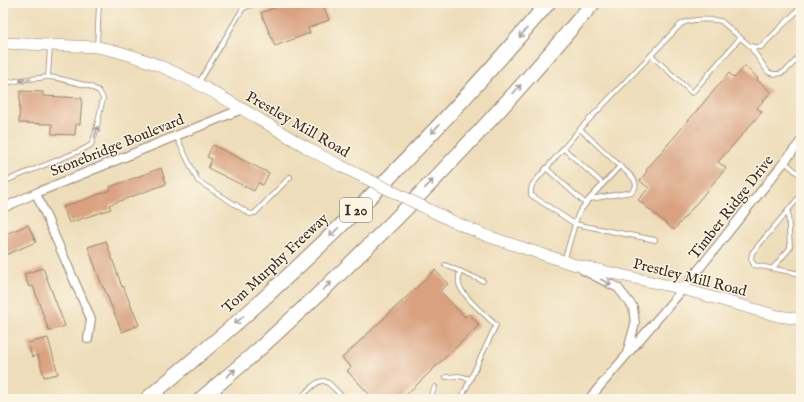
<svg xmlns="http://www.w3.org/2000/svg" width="804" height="402" font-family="'IM FELL English',serif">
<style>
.building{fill:#d9a180}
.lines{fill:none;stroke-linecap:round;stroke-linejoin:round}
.lane-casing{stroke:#94846c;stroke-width:5.5}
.street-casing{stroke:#94846c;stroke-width:10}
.secondary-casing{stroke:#94846c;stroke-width:12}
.highway-casing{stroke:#94846c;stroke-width:16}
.lane{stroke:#fff;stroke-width:4}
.street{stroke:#fff;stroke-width:8}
.secondary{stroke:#fff;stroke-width:11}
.highway{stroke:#fff;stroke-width:14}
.secondary-bridge-casing{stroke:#94846c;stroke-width:12;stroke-linecap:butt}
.secondary-bridge{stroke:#fff;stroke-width:11}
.oneway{stroke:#a79f9a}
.labels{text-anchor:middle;stroke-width:3;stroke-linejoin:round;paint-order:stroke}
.shield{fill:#fcf5e5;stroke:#75675a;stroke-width:1}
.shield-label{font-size:14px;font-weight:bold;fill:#3b2a1e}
.street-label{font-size:15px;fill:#3b2a1e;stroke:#fcf5e5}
</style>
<rect width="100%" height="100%" fill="#fcf5e5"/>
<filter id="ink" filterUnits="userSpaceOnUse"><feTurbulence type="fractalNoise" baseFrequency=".025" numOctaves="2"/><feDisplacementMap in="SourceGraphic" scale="8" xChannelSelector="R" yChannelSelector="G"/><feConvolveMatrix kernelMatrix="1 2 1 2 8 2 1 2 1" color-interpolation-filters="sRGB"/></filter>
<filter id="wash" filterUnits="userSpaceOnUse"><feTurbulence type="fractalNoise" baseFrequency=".012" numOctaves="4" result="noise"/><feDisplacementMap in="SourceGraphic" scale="16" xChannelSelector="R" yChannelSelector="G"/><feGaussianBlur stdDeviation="0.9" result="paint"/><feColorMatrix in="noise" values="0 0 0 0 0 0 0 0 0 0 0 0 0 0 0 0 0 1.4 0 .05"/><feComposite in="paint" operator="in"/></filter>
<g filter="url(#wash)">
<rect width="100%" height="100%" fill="#eeddba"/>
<g id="blocks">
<g class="building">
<path d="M287,3H322L329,20L308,28L310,33L275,46L261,13Z"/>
<path d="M745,66L758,78L757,80L771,92L757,108L762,112L718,162L726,168L674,230L638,200L649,188L640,181L647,171L646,170L729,73L734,78Z"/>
<path d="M20,91L43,92V96L82,98L80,124H76L75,135L52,134V124L19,123Z"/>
<path d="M213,145L269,173L263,185L258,183L254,191L208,168L212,159L207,157Z"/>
<path d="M161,168L166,184L109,205L111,209L69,223L63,207L111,190L110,187Z"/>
<path d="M28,225L36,242L3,256V235Z"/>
<path d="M106,241L122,287L123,286L139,325L122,332L104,288H103L88,247Z"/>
<path d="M43,268L65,326L49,331L33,286L29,287L24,274Z"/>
<path d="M435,270L448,284L440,291L465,317L469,314L479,325L402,399H374L347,371L351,367L342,358Z"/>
<path d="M48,338L58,374L44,377L38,355L32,357L28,343Z"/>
</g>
</g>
</g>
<g filter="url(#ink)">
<use href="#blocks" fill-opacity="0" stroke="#94846c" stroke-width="1"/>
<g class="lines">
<defs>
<g id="lane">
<path d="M244,8L257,3"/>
<path d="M750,46L768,72C783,80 792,64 801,54"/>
<path d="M97,47L99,3"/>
<path d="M651,55L692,93L740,38"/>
<path d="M48,77L50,46"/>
<path d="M198,84L246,3"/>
<path d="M3,86L6,83L21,80L48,77L57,78L89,86L99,91L103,98L95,135L91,145L82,150L8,180H3"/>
<path d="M580,129L532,185L531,190V195L575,224L655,240"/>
<path d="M176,136L198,181L250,214L255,213L290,177"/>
<path d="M563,148L603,184"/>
<path d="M785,162L801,176"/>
<path d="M546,168L586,204"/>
<path d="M801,195L752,253L751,259L754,265L801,274"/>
<path d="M590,199L632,192C643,182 627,173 620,166"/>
<path d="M564,261L578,214L589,199L620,166L580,129L681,24C692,19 708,19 721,21L750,46L755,47H761L801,7"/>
<path d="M445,265L483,281"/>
<path d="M773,268L790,248L788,211"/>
<path d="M460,271C459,275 458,280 459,284C461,295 487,317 496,325L461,399"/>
<path d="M446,377L459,376L471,379"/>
<path d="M299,399C323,377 321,373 344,399"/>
<path d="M429,399L435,387"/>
</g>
<g id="street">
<path d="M36,193L91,319L88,339"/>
<path d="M3,208L36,193L242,109"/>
<path d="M583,270L618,288L633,307L635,324L627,353"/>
<path d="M589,399L683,289L801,141"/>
</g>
<g id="secondary">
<path d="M3,43L97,47C174,61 240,109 306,147C317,154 329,160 341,166"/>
<path d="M450,220L487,236L572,264L683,289L778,316L801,319"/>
</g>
<g id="highway">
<path d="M147,399C190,362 234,327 275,288C372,199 463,103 548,3"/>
<path d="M201,399C224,379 248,360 270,339C385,235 493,122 593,3"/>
</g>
</defs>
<use href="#lane" class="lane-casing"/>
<use href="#street" class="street-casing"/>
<use href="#secondary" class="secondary-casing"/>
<use href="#highway" class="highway-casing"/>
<use href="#lane" class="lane"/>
<use href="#street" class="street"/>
<use href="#secondary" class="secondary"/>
<use href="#highway" class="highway"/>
<defs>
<path id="secondary-bridge" d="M341,166L450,220"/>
</defs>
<use href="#secondary-bridge" class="secondary-bridge-casing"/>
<use href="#secondary-bridge" class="secondary-bridge"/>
</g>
<defs><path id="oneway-shaft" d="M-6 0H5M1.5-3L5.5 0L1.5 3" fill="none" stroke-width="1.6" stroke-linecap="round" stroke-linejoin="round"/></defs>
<g class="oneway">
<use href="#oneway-shaft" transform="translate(523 33) rotate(130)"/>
<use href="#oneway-shaft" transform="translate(25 80) rotate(173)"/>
<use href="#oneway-shaft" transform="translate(517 89) rotate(-48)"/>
<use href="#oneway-shaft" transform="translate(435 129) rotate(134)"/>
<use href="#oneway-shaft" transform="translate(96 132) rotate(-75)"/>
<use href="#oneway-shaft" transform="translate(429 184) rotate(-47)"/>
<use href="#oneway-shaft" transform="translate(334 232) rotate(136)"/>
<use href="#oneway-shaft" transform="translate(606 282) rotate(27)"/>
<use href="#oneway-shaft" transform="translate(327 286) rotate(-43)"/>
<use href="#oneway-shaft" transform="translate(239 320) rotate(139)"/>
<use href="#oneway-shaft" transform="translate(231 373) rotate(-41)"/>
</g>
</g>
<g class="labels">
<rect class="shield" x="340" y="198" width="32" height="24" rx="3"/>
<g class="shield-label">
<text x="356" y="215">I 20</text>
</g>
<g class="street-label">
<text transform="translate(298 124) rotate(30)" y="5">Prestley Mill Road</text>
<text transform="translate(117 145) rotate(-22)" y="5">Stonebridge Boulevard</text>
<text transform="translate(731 207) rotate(-52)" y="5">Timber Ridge Drive</text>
<text transform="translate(275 263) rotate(-43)" y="5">Tom Murphy Freeway</text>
<text transform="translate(690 277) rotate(14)" y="5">Prestley Mill Road</text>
</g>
</g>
<rect width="804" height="402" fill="none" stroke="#fcf5e5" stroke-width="16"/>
</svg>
